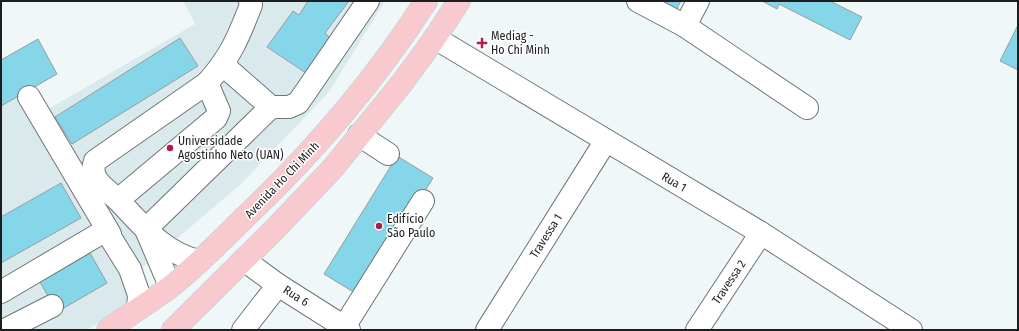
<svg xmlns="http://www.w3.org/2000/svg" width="1019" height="331" font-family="'Fira Sans Condensed',sans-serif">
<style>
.built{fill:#daeaec}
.building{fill:#85d6e8;stroke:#989e9f}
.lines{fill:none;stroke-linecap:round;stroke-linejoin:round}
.minor-casing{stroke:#6f7576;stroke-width:24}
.major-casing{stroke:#d2d2d2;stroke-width:24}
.minor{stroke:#fff;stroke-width:22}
.major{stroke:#f8cacf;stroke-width:22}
.poi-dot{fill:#b11e45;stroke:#fff;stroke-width:1.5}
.labels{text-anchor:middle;stroke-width:3;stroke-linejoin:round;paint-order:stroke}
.poi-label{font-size:12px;fill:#1c1e1f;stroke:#fff;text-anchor:start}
.street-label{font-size:12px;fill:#1c1e1f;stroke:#fff}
</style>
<rect width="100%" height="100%" fill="#f0f7f8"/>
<g class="built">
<path d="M183,1H385L329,92L240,185L141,269L43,112L195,24Z"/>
<path d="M1,66L144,294L87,330H1Z"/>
</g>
<g class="building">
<path d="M308,1H349L325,33L330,38L306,73L267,47L293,11L299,15Z"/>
<path d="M649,1H681L674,14Z"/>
<path d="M762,1H830L862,17L850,40L779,4L777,9Z"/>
<path d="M1018,25V70L1000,61Z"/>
<path d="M180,38L198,66L72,144L55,117Z"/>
<path d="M38,39L57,74L1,106V60Z"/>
<path d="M397,156L433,178L360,296L324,274Z"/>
<path d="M61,183L81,218L1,263V217Z"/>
<path d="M90,253L107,283L57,312L40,282Z"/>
</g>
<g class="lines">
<defs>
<g id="minor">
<path d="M638,1L685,26L807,108"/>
<path d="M685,26L698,1"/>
<path d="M435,38L761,233L911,330"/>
<path d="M223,65L271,107H289L298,103L368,1"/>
<path d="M29,97L110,234"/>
<path d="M359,135L388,154"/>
<path d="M118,200C105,188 88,179 95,161L207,83"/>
<path d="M146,229L271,107"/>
<path d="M147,232L170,286"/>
<path d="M244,260L278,285L349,330"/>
<path d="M199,261C163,253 142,225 118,200L216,118L219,111L207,83C230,58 239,36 251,5L250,1"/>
<path d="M1,292L101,233L107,232L130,269L139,295L138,309"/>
<path d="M344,327L423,201"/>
<path d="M5,330L52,306"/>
<path d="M243,330L278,285"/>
<path d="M487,330L605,142"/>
<path d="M697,330L761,233"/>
</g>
<g id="major">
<path d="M108,330C128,315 150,302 170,287C195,267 218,244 241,221C311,155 374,82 426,1"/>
<path d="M173,330L275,229L333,168L402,83L435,38L459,1"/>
</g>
</defs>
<use href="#minor" class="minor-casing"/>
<use href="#major" class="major-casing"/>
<use href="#minor" class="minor"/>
<use href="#major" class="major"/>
</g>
<g class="poi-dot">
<path d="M480 37h4v4h4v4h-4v4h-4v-4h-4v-4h4z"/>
<circle cx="170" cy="148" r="4"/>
<circle cx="379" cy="226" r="4"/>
</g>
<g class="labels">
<g class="poi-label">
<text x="491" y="40">Mediag -<tspan x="491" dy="14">Ho Chi Minh</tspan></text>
<text x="178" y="145">Universidade<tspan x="178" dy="14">Agostinho Neto (UAN)</tspan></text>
<text x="387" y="223">Edifício<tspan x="387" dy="14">São Paulo</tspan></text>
</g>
<g class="street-label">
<text transform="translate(282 180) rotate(-46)" y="4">Avenida Ho Chi Minh</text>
<text transform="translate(674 182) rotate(30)" y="4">Rua 1</text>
<text transform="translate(546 236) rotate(-58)" y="4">Travessa 1</text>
<text transform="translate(729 282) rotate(-56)" y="4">Travessa 2</text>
<text transform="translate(296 296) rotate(32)" y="4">Rua 6</text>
</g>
</g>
<rect width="1019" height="331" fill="none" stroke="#1c1e1f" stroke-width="4"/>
</svg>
